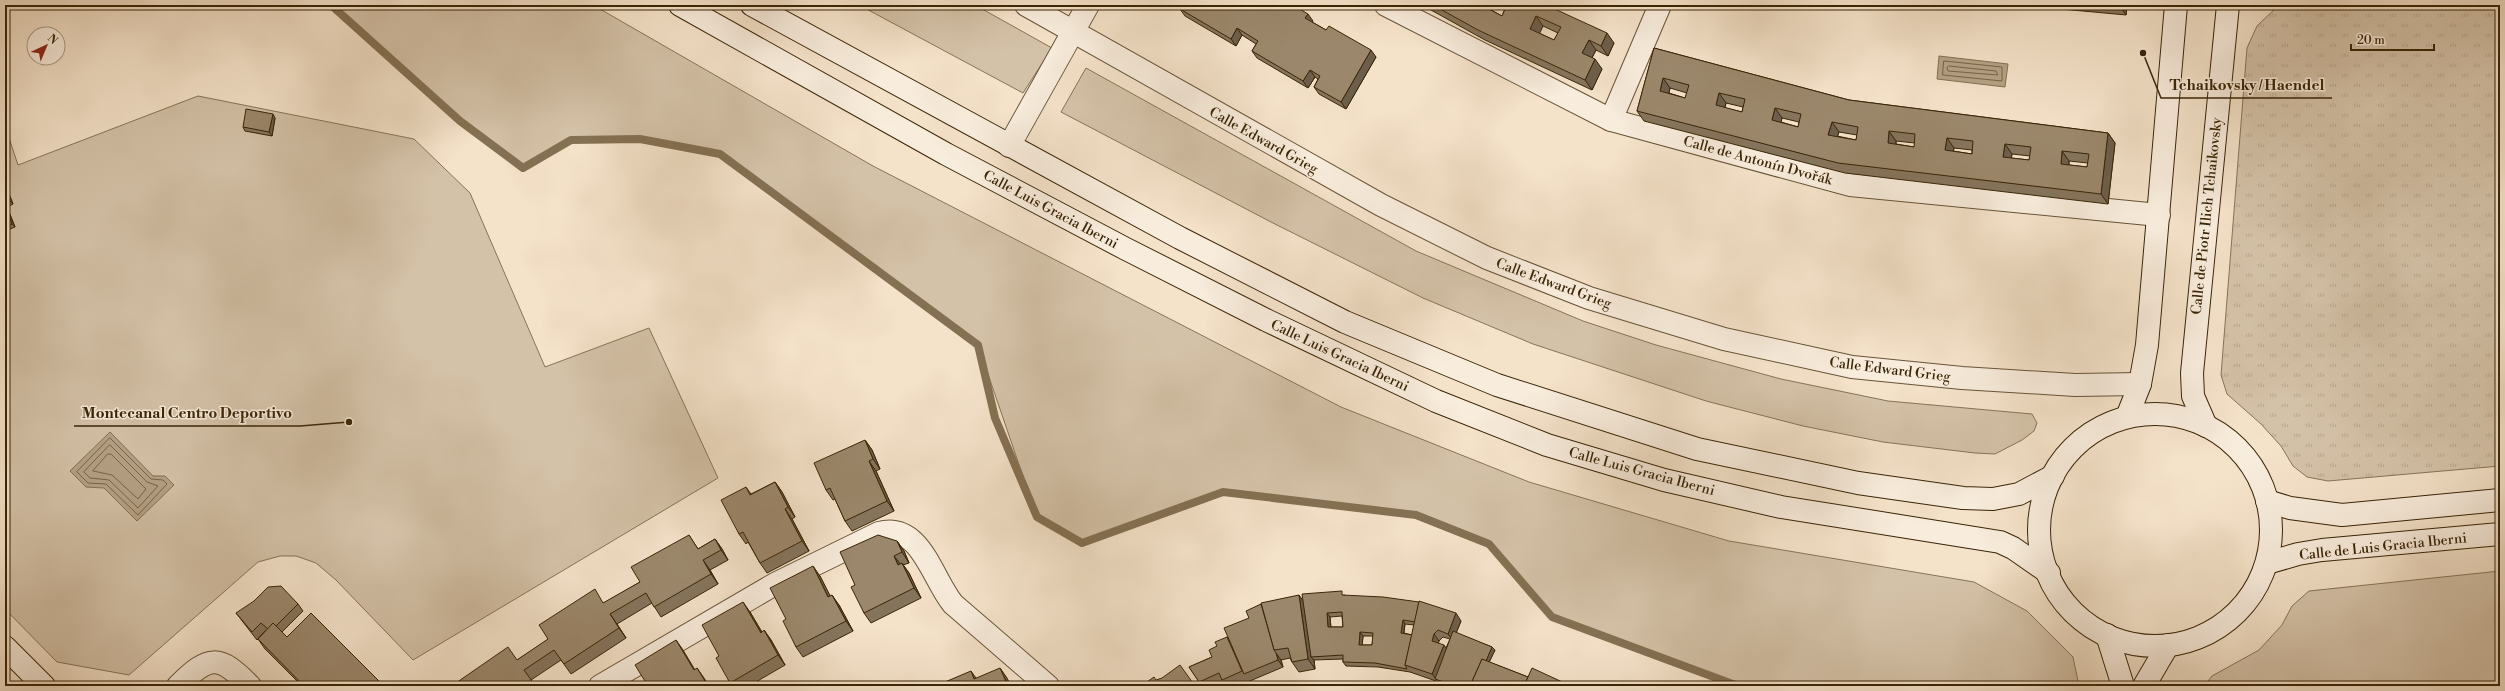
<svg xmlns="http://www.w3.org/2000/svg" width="2505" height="691" font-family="'Libre Bodoni',serif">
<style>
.grass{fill:url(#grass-tufts);stroke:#877457}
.garden{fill:#d4c2a8;stroke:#877457}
.water{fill:#b5a287;stroke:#847053}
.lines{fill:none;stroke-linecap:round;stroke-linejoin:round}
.shore{stroke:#786446;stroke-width:1}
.stream{stroke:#847053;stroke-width:8}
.street-casing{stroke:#685437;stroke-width:24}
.secondary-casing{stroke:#3a2506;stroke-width:24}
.street{stroke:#f8ecdc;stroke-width:22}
.secondary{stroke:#f8ecdc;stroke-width:22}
.wall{fill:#85745c;stroke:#3a2506;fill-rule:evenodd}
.shaded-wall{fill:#6c5e4b;stroke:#3a2506}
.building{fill:#9b876b;stroke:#3a2506;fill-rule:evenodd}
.labels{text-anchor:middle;stroke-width:3;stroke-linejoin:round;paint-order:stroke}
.street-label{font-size:14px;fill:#3a2506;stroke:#f8ecdc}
.leader{fill:none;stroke:#3a2506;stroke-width:1.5}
.callout-dot{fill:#3a2506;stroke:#f8ecdc;stroke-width:1.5}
.callout-label{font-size:15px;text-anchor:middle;font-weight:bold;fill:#3a2506;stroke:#f8ecdc;stroke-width:3;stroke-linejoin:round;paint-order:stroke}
</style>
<defs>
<pattern id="grass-tufts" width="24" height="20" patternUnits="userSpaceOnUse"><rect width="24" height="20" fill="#d4c2a8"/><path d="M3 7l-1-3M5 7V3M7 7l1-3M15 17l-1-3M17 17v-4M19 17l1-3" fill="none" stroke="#b7a78f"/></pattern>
</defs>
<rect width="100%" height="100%" fill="#f4e2c9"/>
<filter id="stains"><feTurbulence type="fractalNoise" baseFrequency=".005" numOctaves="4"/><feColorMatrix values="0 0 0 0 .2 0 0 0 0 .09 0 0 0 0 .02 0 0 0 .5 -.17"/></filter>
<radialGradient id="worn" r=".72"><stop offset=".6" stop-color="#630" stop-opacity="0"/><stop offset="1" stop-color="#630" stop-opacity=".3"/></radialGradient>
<path class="grass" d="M2279,5H2500V466L2328,481L2307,477L2293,466L2281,446L2261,424L2227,394L2221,375L2247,48L2257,26Z"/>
<g class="garden">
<path d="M331,5H593L873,166L1341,407L1529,482L1729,541L1974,582L2027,611L2073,657L2079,686H1738L1552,617L1489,544L1416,515L1223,492L1082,543L1037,517L978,345L720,154L640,139L571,140L523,168L460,121Z"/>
<path d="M859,5H975L1052,48L1023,93Z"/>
<path d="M1086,68L1416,251L1583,321L1656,345L1781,379L1888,401L2032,414L2037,423L2034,431L2022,440L1995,454L1975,453L1883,442L1803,426L1706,401L1533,344L1423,298L1271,222L1061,112Z"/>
<path d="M198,96L414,139L470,193L545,367L649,328L718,478L413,660L336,580L316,563L296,556H280L258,562L129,675L57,662L5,609V126L18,165Z"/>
<path d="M2500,571V686H2204L2212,676L2259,650L2282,625L2292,606L2309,591Z"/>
</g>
<g class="water">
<path d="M1939,56L2008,64L2005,87L1937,79Z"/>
<path d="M110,432L153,476H165L174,485L137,521L104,488L86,487L70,471Z"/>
</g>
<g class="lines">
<g class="shore">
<path d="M1944,61L2002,67V81L1943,75Z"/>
<path d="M1949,66L1996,71L1998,75L1948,71L1947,68Z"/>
<path d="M110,438L151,479L163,480L167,484L138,515L106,484L88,483L77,472Z"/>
<path d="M110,445L147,482L158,486L138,508L109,480L90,478L84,472Z"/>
<path d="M108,454H111L146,489L138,499L112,475L93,471Z"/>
</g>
<path class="stream" d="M331,5L460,121L523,168L571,140L640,139L720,154L978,345L995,418L1037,517L1082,543L1223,492L1416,515L1489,544L1552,617L1738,686"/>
<defs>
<g id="street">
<path d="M1026,5L1381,205L1487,258L1589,298L1724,339L1852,367L1962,378L2075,385L2140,384"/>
<path d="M1386,5L1611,120L1850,185L2159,215"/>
<path d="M1611,120L1660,5"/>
<path d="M1009,146L1088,5"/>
<path d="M178,686C209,655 219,654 250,686"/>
<path d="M600,686L775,584L879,533C921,522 932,579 953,604L1048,686"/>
</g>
<g id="secondary">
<path d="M680,5L946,154L1126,249L1266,320L1436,401L1547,445L1664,480L1781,507L2000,542L2013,548L2049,573"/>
<path d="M752,5L1180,238L1345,322L1497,385L1697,449L1858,483L1963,498L1993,499L2019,494L2053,476"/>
<circle cx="2155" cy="530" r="116"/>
<path d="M2127,417L2140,384L2147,345L2176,5"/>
<path d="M2206,426L2193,396L2192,373L2228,5"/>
<path d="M2267,501L2290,508L2342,515L2500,500"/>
<path d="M2267,563L2298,554L2322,550L2500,534"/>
<path d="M2107,635L2123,686"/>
<path d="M5,647L44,686"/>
<path d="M2144,686L2168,645"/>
</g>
</defs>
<use href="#street" class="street-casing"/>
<use href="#secondary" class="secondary-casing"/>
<use href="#street" class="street"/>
<use href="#secondary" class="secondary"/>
</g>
<g class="wall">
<path d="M1422,5H1487L1486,7L1502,16L1505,8L1499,5H1546L1614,43L1608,56L1596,50L1592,58L1602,69L1592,90L1485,40ZM1543,26L1558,33L1554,40L1539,33Z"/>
<path d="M2018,5H2127L2126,15Z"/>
<path d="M1180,9L1313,21L1312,22L1326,30L1376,57L1346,109L1319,94L1314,87L1318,79L1315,77L1308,88L1257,58L1252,51L1256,44L1242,35L1236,46L1185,16Z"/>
<path d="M1654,48L1849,100L2108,133L2115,143L2108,204L1845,173L1644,121L1637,111ZM1670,88L1687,93L1685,98L1669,93ZM1726,103L1743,107L1742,112L1725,108ZM1782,118L1799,122L1798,127L1781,122ZM1839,132L1857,135L1856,140L1837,136ZM1896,141L1915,143L1914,147L1896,144ZM1954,148L1972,150V154L1953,151ZM2012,154L2030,156L2029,160L2011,158ZM2069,161L2088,163L2087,167L2069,165Z"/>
<path d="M275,118L272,136L245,131L243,127Z"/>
<path d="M5,184L13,204L7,207L15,227L5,231Z"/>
<path d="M865,440L872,450L880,469L876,471L894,511L852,531L845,521L835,499L833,500L826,490Z"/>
<path d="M775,482L782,492L795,517L792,519L809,551L767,573L760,563L748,542L746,544L739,534L746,487L751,494Z"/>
<path d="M689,535L698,549L715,539L722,549L728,560L710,570L718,584L661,617L652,603L617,624L626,638L571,674L561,660L531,680L535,686H454L517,660L604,603L640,582Z"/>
<path d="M897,541L904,551L909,563L903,565L909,573L921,598L871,623L864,613L855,585Z"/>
<path d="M820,576L830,597L839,605L853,631L803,657L796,647L786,619Z"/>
<path d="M1345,595V596L1461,621L1456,633L1492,647L1495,650L1489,662L1528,677L1571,686H1447L1437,682L1436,681L1410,672L1378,667L1346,666L1343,662V659L1314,660L1315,669L1299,672L1292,662L1290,658L1281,660L1283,667L1238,686H1226L1225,684L1219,686H1202L1189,667L1212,657L1217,646L1249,618L1303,602ZM1342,616L1343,627H1331L1330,617ZM1405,624L1414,625L1412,635L1404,633ZM1363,636H1373L1372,645H1362ZM1443,637L1450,639L1446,648L1438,643L1439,641Z"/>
<path d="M298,604L303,611L282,632L287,637L382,684L383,686H302L265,649L258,639L266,630L257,640L236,613Z"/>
<path d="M750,612L762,632L764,630L771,640L785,665L749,686H731L730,683L719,656Z"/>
</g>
<g class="shaded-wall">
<path d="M1478,5H1487L1483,12Z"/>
<path d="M2119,5H2127L2126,15Z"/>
<path d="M1308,14L1313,21L1310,25L1305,18Z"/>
<path d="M1536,16L1543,26L1537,39L1530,29Z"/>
<path d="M1237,28L1242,35L1236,46L1231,39Z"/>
<path d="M1607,33L1614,43L1608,56L1601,46Z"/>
<path d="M1589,40L1596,50L1589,63L1582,53Z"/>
<path d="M1371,50L1376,57L1346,109L1341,102Z"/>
<path d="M1595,59L1602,69L1592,90L1585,80Z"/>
<path d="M1310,70L1315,77L1308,88L1303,81Z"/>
<path d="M1663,78L1670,88L1667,101L1660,91Z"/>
<path d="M1719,93L1726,103L1723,115L1716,105Z"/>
<path d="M1775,108L1782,118L1779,130L1772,120Z"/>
<path d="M273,114L275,118L272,136L269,132Z"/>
<path d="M1832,122L1839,132L1835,145L1828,135Z"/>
<path d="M1889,131L1896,141L1895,153L1888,143Z"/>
<path d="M2108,133L2115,143L2108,204L2101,194Z"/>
<path d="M1947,138L1954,148L1952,160L1945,150Z"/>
<path d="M2005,144L2012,154L2010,167L2003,157Z"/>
<path d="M2062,151L2069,161L2068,174L2061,164Z"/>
<path d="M5,184L13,204L10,201L5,187Z"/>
<path d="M5,204L7,207L15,227L12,224Z"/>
<path d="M865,440L872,450L880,469L873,459Z"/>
<path d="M869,461L876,471L894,511L887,501Z"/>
<path d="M775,482L782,492L795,517L788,507Z"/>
<path d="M785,509L792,519L809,551L802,541Z"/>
<path d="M715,539L722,549L728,560L721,550Z"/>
<path d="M897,541L904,551L909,563L902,552Z"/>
<path d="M894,556L902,566L898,565Z"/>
<path d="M703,560L710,570L718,584L711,574Z"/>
<path d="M902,563L909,573L921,598L914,588Z"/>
<path d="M813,566L820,576L836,607L828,597Z"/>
<path d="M832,595L839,605L853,631L846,621Z"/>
<path d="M1299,595L1306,605L1311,657L1314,660L1315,669L1308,659Z"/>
<path d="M743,602L750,612L768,643L761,633Z"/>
<path d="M1327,613L1330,617L1331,631L1328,627Z"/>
<path d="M1456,613L1461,621L1453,641L1448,634Z"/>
<path d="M610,614L617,624L626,638L619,628Z"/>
<path d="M1403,620L1405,624L1403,637L1401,633Z"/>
<path d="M764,630L771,640L785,665L778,655Z"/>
<path d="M1360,632L1363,636L1362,648L1359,645Z"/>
<path d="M1434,634L1439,641L1437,648L1432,641Z"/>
<path d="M676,640L683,650L701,680L694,670Z"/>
<path d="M1444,645L1449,652L1436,679L1432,674Z"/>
<path d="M1492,647L1495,650L1478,686H1474Z"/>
<path d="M1276,653L1281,660L1283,667L1278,660Z"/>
<path d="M697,668L704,678L709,686H708Z"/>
<path d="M1000,668L1007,678L1011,686H1008Z"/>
<path d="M971,671L978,681L974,679Z"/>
</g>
<g class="building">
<path d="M1182,5H1293L1308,14L1305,18L1326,30L1329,26L1371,50L1341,102L1314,87L1320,76L1310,70L1303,81L1252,51L1258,41L1237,28L1231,39L1180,9Z"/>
<path d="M1433,5H1481L1502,16L1507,5H1546L1607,33L1601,46L1589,40L1582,53L1595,59L1585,80L1478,30ZM1536,16L1561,27L1554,40L1530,29Z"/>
<path d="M1654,48L1849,100L2108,133L2101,194L1838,163L1637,111ZM1663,78L1689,85L1685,98L1660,91ZM1719,93L1745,99L1742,112L1716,105ZM1775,108L1801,114L1798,127L1772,120ZM1832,122L1858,127L1856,140L1828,135ZM1889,131L1915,134L1914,147L1888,143ZM1947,138L1973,141L1972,154L1945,150ZM2005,144L2031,147L2029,160L2003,157ZM2062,151L2089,154L2087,167L2061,164Z"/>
<path d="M246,109L273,114L269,132L243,127Z"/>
<path d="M5,187L10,201L5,203Z"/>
<path d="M5,205L12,224L5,226Z"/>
<path d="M865,440L873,459L869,461L887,501L845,521L830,488L826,490L814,463Z"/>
<path d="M775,482L788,507L785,509L802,541L760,563L743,532L739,534L721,500L746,487L750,495Z"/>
<path d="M689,535L698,549L715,539L721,550L703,560L711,574L654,607L646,593L610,614L619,628L564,664L554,650L524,670L534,684L531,686H454L453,685L508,647L517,660L548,639L539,625L595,589L603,603L640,582L631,567Z"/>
<path d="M878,535L897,541L902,552L894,556L898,565L902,563L914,588L864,613L851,587L855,585L840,552Z"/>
<path d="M813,566L828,597L832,595L846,621L796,647L783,621L786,619L770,588Z"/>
<path d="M281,586L298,604L276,626L273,623L268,629L261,623L252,632L236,613L254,601L268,587Z"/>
<path d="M1342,591V595L1383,597L1419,602L1415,622L1403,620L1401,633L1412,635L1405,665L1407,669L1375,663L1343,662V655L1311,657L1302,594ZM1342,612L1343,627H1328L1327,613ZM1360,632L1373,633L1372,645H1359Z"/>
<path d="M1299,595L1308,659L1292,662L1288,648L1274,650L1261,603Z"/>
<path d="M1419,601L1456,613L1448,634L1438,630L1434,634L1432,641L1444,645L1432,674L1405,665Z"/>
<path d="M743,602L761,633L764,630L778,655L730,683L716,658L719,656L702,625Z"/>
<path d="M1261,604L1274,650L1276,653L1278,660L1244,674L1224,628L1249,618L1246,611Z"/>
<path d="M311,613L382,684L380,686H304L258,639L273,623L287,637Z"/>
<path d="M1453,631L1492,647L1486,661L1482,659L1470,686H1455L1435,679Z"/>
<path d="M1227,637L1242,671L1222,680L1219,673L1199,682L1189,667L1212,657L1209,650L1217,646L1215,642Z"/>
<path d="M676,640L694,670L697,668L708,686H648L635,665Z"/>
<path d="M1482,659L1528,677L1524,686H1470Z"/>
<path d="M1180,665L1195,686H1141L1154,677L1156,680L1162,678Z"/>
<path d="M1000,668L1008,686H947L945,682L971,671L974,679Z"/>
<path d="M1532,668L1571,686H1524Z"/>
<path d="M609,681L612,686H602Z"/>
</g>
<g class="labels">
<g class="street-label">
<text transform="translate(1264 140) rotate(29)" y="5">Calle Edward Grieg</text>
<text transform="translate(1758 160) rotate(15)" y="5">Calle de Antonín Dvořák</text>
<text transform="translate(1051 209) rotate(28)" y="5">Calle Luis Gracia Iberni</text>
<text transform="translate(2206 216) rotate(-84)" y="5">Calle de Piotr Ilich Tchaikovsky</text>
<text transform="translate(1554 283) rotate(20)" y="5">Calle Edward Grieg</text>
<text transform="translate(1340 355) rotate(25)" y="5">Calle Luis Gracia Iberni</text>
<text transform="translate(1890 369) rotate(7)" y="5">Calle Edward Grieg</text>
<text transform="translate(1642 471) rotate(15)" y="5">Calle Luis Gracia Iberni</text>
<text transform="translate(2383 546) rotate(-6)" y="5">Calle de Luis Gracia Iberni</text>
</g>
</g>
<path class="leader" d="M2143 53L2161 98H2332M349 422L300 426H74"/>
<g class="callout-dot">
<circle cx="2143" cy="53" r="4"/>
<circle cx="349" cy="422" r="4"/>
</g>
<g class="callout-label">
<text x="2247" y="90">Tchaikovsky / Haendel</text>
<text x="187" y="418">Montecanal Centro Deportivo</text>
</g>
<rect width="2505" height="691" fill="none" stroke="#f4e2c9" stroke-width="20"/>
<rect x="6" y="6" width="2493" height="679" fill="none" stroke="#3a2506" stroke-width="2"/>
<rect x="10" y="10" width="2485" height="671" fill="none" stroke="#3a2506"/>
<g transform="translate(46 46) rotate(44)"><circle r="19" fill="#f8ecdc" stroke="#ac9c86"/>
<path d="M0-3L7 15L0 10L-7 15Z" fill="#8f2418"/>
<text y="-6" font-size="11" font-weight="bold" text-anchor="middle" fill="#3a2506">N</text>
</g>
<path d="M2351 44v6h83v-6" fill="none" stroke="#3a2506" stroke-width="2"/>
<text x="2357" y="44" font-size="12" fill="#3a2506" stroke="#f8ecdc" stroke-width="3" paint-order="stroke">20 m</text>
<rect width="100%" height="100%" filter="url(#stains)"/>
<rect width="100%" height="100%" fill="url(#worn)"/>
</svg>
